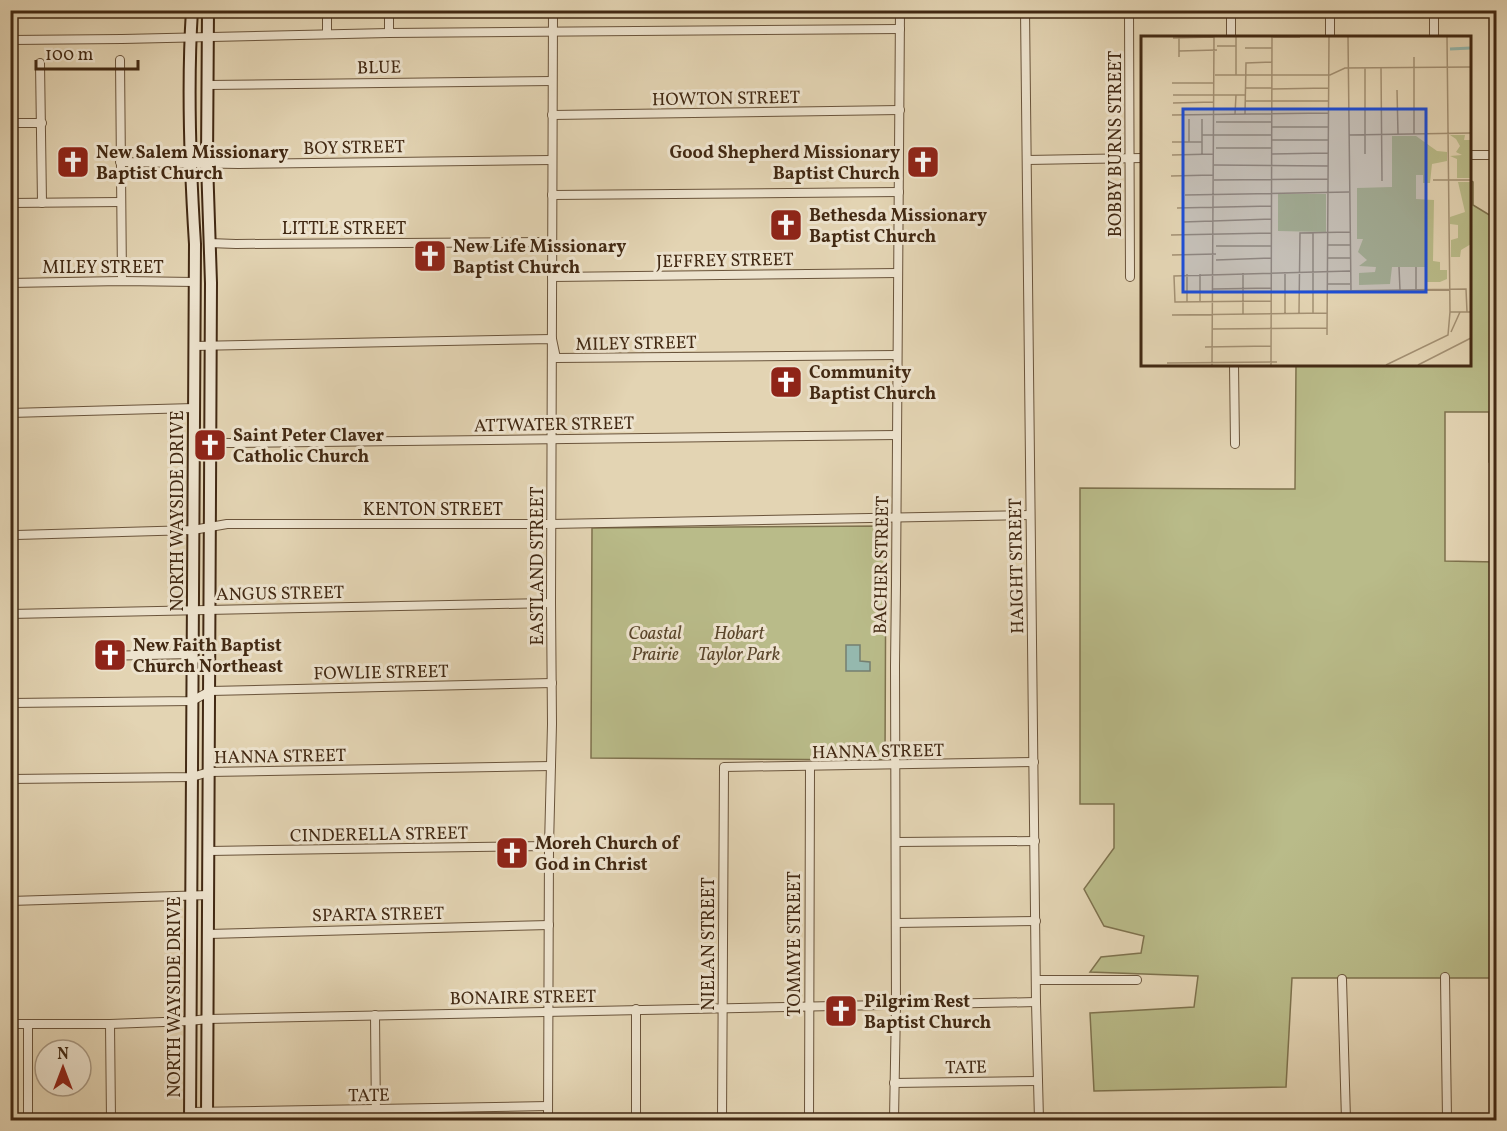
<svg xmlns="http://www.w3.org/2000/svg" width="1507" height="1131" font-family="Vollkorn,serif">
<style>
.green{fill:#b9bb89;stroke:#7e724e;stroke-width:1.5}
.water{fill:#95b8ae;stroke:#747f70;stroke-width:1.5}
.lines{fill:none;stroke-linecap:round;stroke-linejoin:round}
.minor-casing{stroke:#6a543b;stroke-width:10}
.secondary-casing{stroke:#422913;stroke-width:14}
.minor{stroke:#ede3ce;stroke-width:8}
.secondary{stroke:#ede3ce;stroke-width:10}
.labels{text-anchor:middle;stroke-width:6;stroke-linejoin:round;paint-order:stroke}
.street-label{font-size:18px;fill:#422913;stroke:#ede3ce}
.poi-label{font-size:18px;font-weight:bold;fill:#422913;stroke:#ede3ce;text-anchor:start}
.park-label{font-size:18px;font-style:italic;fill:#5a462b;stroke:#ede3ce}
.inset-river{fill:none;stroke:#95b8ae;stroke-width:3}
.inset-road{fill:none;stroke:#a39073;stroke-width:1.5}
.view{fill:#1d4ed8;fill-opacity:0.15;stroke:#1d4ed8;stroke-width:3}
.inset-edge{fill:none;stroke:#422913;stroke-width:3}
</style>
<rect width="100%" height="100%" fill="#e3d4b3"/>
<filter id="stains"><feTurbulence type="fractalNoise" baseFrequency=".00333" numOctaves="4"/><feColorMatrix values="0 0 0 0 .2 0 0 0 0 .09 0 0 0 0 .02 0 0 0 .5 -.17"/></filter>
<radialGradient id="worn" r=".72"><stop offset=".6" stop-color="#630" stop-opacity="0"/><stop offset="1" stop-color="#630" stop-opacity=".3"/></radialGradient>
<g class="green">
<path d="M1470,180L1473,182V205L1496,219V462H1489V412H1445V561L1496,562V978H1292L1286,1087L1094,1091L1090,1013L1194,1007L1198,976L1090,972L1101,957L1141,953L1144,936L1104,926L1084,889L1114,848V804H1080V488L1295,489L1296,365L1470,364Z"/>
<path d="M886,526L885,760L591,758L592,528Z"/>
</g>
<path class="water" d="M846,645H860V661L870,662V671H846Z"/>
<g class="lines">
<defs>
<g id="minor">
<path d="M1025,10L1036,1002L1039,1120"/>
<path d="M1129,10L1130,277"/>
<path d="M1231,10V38"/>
<path d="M1330,10V38"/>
<path d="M1434,10V38"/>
<path d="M389,33V10"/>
<path d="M327,34V10"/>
<path d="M10,40L122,39L389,33L900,29"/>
<path d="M120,60L122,281"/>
<path d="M40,63L42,203"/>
<path d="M207,85L552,81"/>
<path d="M552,115L900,110"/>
<path d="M10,123H42"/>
<path d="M1470,155H1496"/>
<path d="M1027,160L1142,158"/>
<path d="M120,162L239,164L552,160"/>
<path d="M552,195L899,192"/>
<path d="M10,203L121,202"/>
<path d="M209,243L236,244L551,242"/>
<path d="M552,277L898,273"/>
<path d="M10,283L122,281L195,282"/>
<path d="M194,346L552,339L556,358L897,355"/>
<path d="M1234,364L1235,444"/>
<path d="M10,413L194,408"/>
<path d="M194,442L230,443L897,435"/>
<path d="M16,535L193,530L227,524H551L1030,515"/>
<path d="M10,614L551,603"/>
<path d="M99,656L192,654"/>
<path d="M10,703L192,701L210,691L552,683"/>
<path d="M10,779L192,777L209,772L551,766"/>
<path d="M896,842L1035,841"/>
<path d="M209,851L549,846"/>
<path d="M10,901L209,895"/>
<path d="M896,923L1036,921"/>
<path d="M208,934L549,925"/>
<path d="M1445,977L1447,1119"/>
<path d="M1342,979L1346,1120"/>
<path d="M1037,980H1137"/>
<path d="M636,1009V1120"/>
<path d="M375,1015L376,1120"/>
<path d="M10,1024H110L190,1021L207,1019L1036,1002"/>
<path d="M110,1024L111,1120"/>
<path d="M894,1083L1038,1081"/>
<path d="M190,1112L548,1106"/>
<path d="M28,1120V1024"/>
<path d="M548,1120L549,846L552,724L551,603L553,10"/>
<path d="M722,1120L724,767L1034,762"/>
<path d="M809,1120L810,767"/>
<path d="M894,1120L896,1005L895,666L896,585L900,10"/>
<path d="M1353,1120L1496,1119"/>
</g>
<g id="secondary">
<path d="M190,1120L195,244C190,166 187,88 192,10"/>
<path d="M207,1120L211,283L207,162L208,10"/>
</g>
</defs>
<use href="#minor" class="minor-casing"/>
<use href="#secondary" class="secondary-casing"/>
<use href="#minor" class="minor"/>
<use href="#secondary" class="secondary"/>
</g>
<defs>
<symbol id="church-square" viewBox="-11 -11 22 22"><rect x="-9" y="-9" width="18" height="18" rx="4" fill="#8f2418" stroke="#ede3ce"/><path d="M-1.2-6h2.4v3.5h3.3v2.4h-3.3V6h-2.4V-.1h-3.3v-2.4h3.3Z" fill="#fff"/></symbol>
</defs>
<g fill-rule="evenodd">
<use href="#church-square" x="54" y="143" width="38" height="38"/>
<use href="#church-square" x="904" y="143" width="38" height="38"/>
<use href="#church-square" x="767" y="206" width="38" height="38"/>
<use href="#church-square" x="411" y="237" width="38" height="38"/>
<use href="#church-square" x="767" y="363" width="38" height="38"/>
<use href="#church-square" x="191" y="426" width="38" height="38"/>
<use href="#church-square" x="91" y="636" width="38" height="38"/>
<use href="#church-square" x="493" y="834" width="38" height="38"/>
<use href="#church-square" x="822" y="992" width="38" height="38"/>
</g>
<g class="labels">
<g class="street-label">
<text transform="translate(379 67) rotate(-1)" y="6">BLUE</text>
<text transform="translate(726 98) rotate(-1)" y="6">HOWTON STREET</text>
<text transform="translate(1115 144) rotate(-90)" y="6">BOBBY BURNS STREET</text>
<text transform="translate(354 147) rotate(-1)" y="6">BOY STREET</text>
<text x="344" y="234">LITTLE STREET</text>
<text transform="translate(725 260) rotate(-1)" y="6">JEFFREY STREET</text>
<text x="103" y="273">MILEY STREET</text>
<text transform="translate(636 343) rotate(-1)" y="6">MILEY STREET</text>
<text transform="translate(554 424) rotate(-1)" y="6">ATTWATER STREET</text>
<text x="433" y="515">KENTON STREET</text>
<text transform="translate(177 511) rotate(-90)" y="6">NORTH WAYSIDE DRIVE</text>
<text transform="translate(881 565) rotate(-89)" y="6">BACHER STREET</text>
<text transform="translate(537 566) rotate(-90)" y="6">EASTLAND STREET</text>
<text transform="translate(1016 566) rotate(-91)" y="6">HAIGHT STREET</text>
<text transform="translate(280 593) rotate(-1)" y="6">ANGUS STREET</text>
<text transform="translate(381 672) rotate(-1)" y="6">FOWLIE STREET</text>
<text transform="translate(878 751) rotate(-1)" y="6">HANNA STREET</text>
<text transform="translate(280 756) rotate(-1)" y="6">HANNA STREET</text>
<text transform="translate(379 834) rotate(-1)" y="6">CINDERELLA STREET</text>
<text transform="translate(378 914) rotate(-1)" y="6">SPARTA STREET</text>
<text transform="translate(708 944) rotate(-90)" y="6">NIELAN STREET</text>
<text transform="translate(794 944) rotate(-90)" y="6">TOMMYE STREET</text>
<text transform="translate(174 997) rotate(-90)" y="6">NORTH WAYSIDE DRIVE</text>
<text transform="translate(523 997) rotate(-1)" y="6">BONAIRE STREET</text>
<text transform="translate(966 1067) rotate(-1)" y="6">TATE</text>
<text transform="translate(369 1095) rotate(-1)" y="6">TATE</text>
</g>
<g class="poi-label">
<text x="96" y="158">New Salem Missionary<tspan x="96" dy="21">Baptist Church</tspan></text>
<text x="900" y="158" text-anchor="end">Good Shepherd Missionary<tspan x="900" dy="21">Baptist Church</tspan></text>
<text x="809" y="221">Bethesda Missionary<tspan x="809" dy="21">Baptist Church</tspan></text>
<text x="453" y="252">New Life Missionary<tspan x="453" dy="21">Baptist Church</tspan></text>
<text x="809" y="378">Community<tspan x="809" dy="21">Baptist Church</tspan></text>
<text x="233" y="441">Saint Peter Claver<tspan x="233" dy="21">Catholic Church</tspan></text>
<text x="133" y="651">New Faith Baptist<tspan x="133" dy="21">Church Northeast</tspan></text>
<text x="535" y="849">Moreh Church of<tspan x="535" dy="21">God in Christ</tspan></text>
<text x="864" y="1007">Pilgrim Rest<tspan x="864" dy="21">Baptist Church</tspan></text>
</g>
<g class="park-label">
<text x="655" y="639">Coastal<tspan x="655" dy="21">Prairie</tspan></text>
<text x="739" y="639">Hobart<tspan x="739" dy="21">Taylor Park</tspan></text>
</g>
</g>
<g transform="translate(1141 36)">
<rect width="330" height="330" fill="#e3d4b3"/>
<path d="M309,99H324L323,104H330V142H316V123L309,120L321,119L315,116L319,110L315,103ZM251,100H275L296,115L306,116V125L291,128L289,147H282V139H275V163L293,164L292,225L299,226V234H306V243L299,246H285L284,231H251L249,248L218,249V237L234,236L235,231L218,230L226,224L217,216L222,203H216V152L251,151ZM317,146H330V208L320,214L319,221H310V204L317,202V189L309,188V181L324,176ZM137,158H185V196L137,195Z" fill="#b9bb89"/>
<path class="inset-river" d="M309,13L330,12"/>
<path class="inset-road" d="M38,1V21M132,1H159M207,1L210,256M306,1L309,276M32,2L73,1M76,10H95M104,12H131M38,15L76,14M273,21V98M224,32V118M240,32L241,145M74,39H189L204,32L330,31M95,39V1M31,47H72M105,52H131M131,53L187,52M256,54L257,98M32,59H105M104,65H131M131,65H187M32,67L73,66M94,78L95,59M104,78L105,27L131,26M31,79L187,77M48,83V106M61,83V118M75,86H131M131,91H187M61,99H131M208,99L330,97M131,104H187M31,106H61M75,112H131M131,118L187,117M31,119L73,118M73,129L187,130M30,140L72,139M73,144L187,143M292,144H330M44,159L208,156M36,172L131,170M42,186L131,183M30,199L131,197M186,209H209M75,210H130M31,219L75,218M186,222H209M75,224L130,222M258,231L259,254M275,231V254M102,237V278M59,238V266M186,248H209M72,253L130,252M130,256L325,253L326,276M130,265L34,266L33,240L209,235M46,266V238M144,277V236M158,277L159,197L209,196M172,277V197M31,279L186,277M72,293L186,292M310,296L319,276M186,299L188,1M64,311L130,310M26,327L136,326M71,329L73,1M130,329L131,1M245,329L307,299L309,276H330M277,329L330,302"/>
<path class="view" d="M42,73H285V256H42Z"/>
<rect width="330" height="330" class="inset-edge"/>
</g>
<rect width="1507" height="1131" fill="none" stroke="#e3d4b3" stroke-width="36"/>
<rect x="12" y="12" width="1483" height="1107" fill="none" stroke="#422913" stroke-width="3"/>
<rect x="18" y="18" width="1471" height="1095" fill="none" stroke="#422913" stroke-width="1.5"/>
<g transform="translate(63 1068)"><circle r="28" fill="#ede3ce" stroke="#a99983" stroke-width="1.5"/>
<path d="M0-4.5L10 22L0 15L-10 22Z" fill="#8f2418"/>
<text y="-9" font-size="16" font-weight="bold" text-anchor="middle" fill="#422913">N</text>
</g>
<path d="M36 60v9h102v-9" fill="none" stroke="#422913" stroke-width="3"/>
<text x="45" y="60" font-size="18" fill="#422913" stroke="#ede3ce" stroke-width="4.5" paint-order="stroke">100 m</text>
<rect width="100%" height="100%" filter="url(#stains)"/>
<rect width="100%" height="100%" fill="url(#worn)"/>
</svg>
